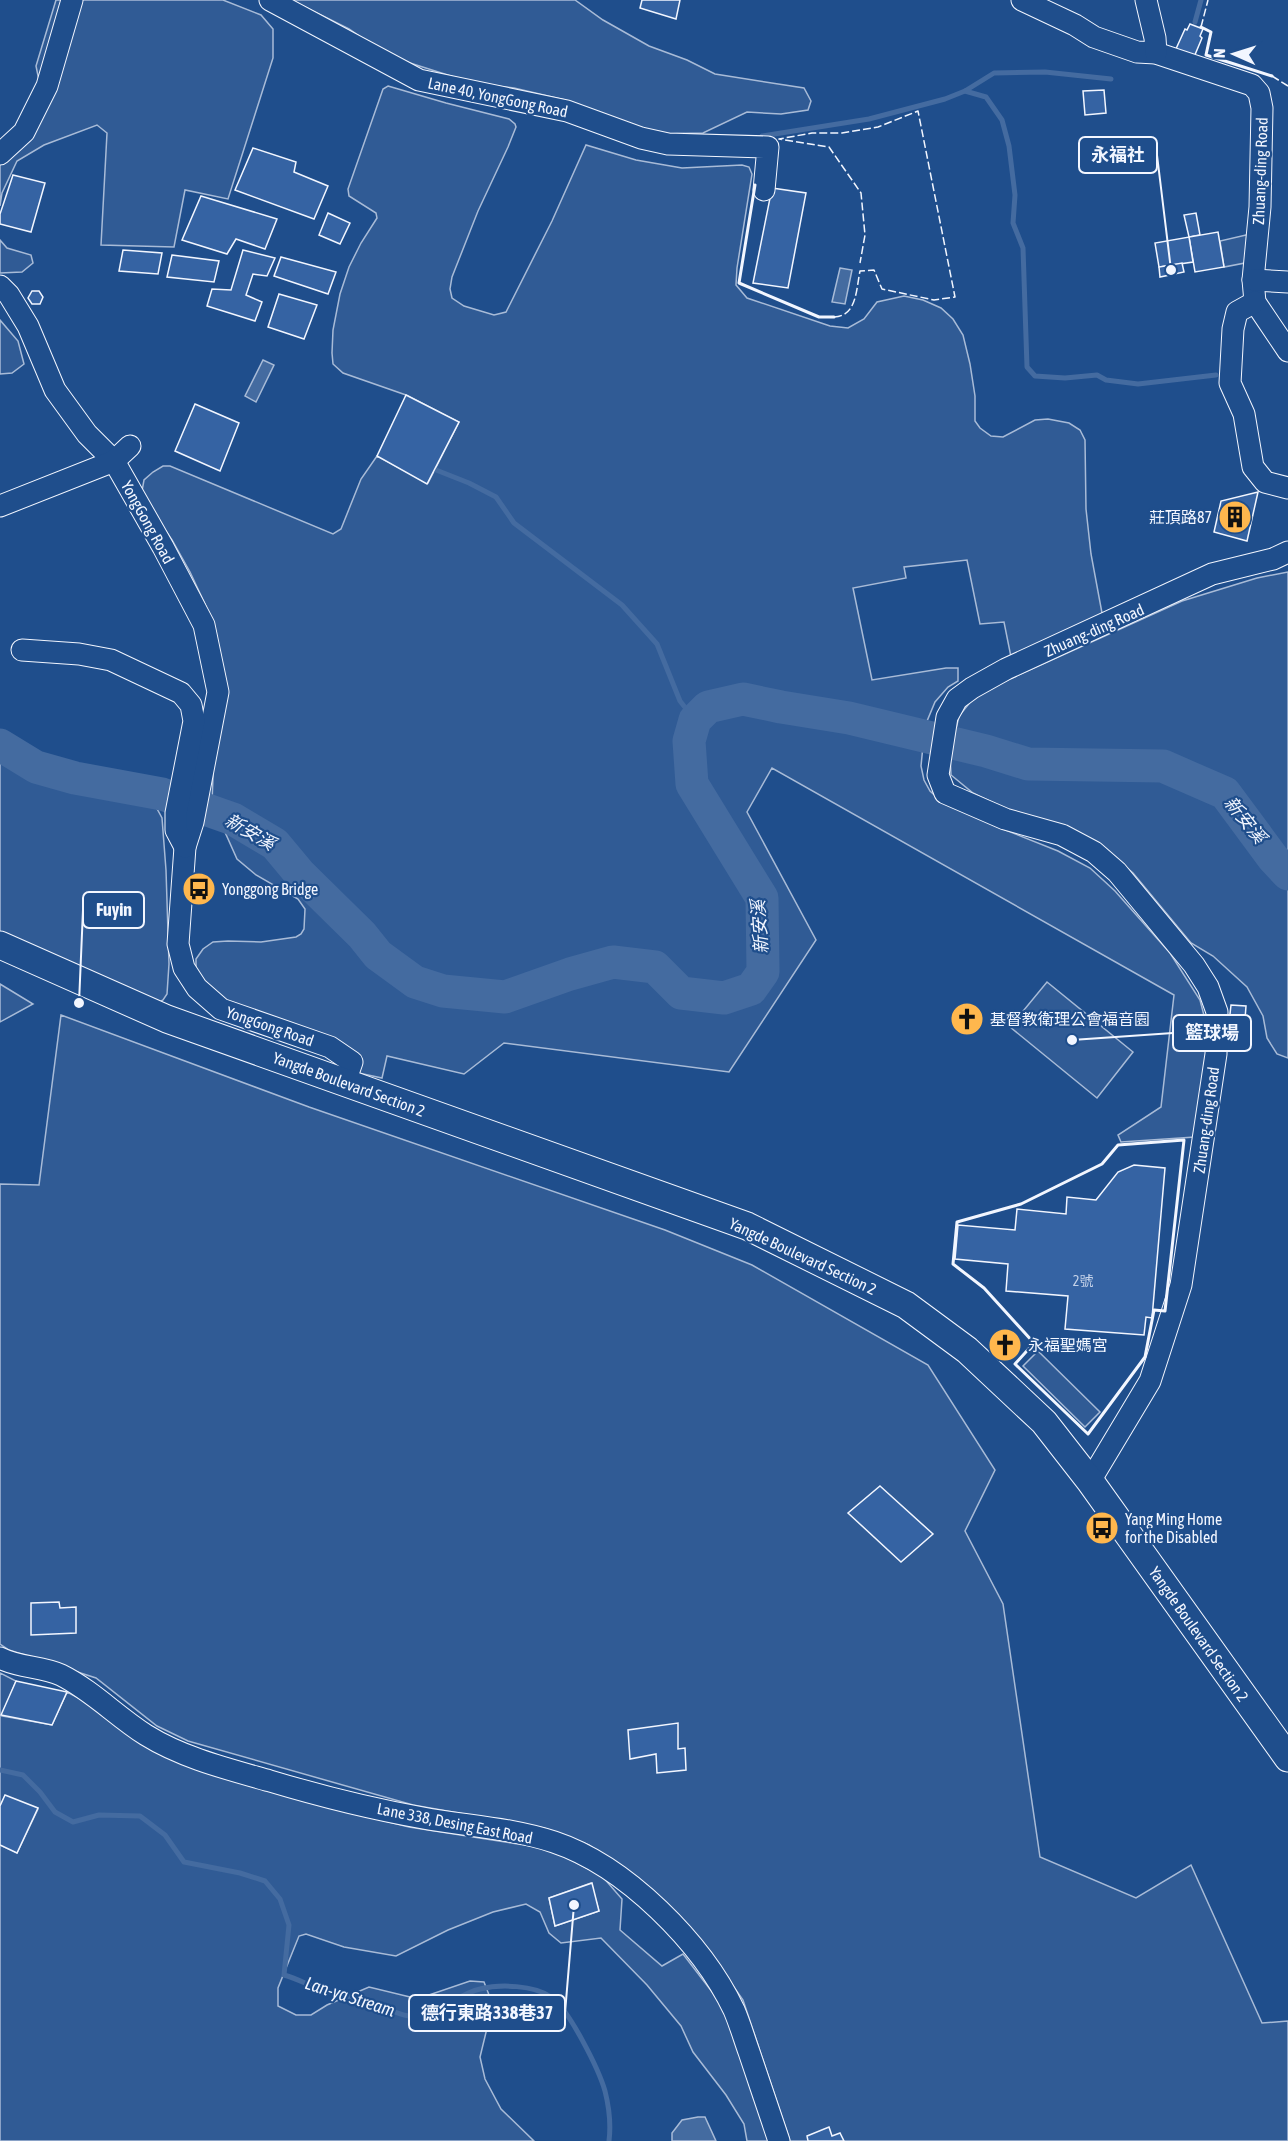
<svg xmlns="http://www.w3.org/2000/svg" width="1288" height="2141" font-family="'Asap Condensed','Noto Sans TC',sans-serif">
<style>
.built{fill:#305b95;stroke:#a8bbd7;stroke-width:1.5;fill-rule:evenodd}
.water{fill:#446ba0;stroke:#a8bbd7;stroke-width:1.5}
.lines{fill:none;stroke-linecap:round;stroke-linejoin:round}
.stream{stroke:#446ba0;stroke-width:5}
.river{stroke:#446ba0;stroke-width:33}
.building{fill:#3563a3;stroke:#f2f6ff;stroke-width:1.5}
.minor-casing{stroke:#f2f6ff;stroke-width:23}
.major-casing{stroke:#f2f6ff;stroke-width:29}
.minor{stroke:#1f4e8c;stroke-width:21}
.major{stroke:#1f4e8c;stroke-width:27}
.fence{stroke:#f2f6ff;stroke-width:1.5;stroke-dasharray:8 3;stroke-linecap:butt}
.wall{stroke:#f2f6ff;stroke-width:3}
.labels{text-anchor:middle;stroke-width:4.5;stroke-linejoin:round;paint-order:stroke}
.number-label{font-size:14px;fill:#c3d1e8}
.street-label{font-size:16px;fill:#f2f6ff;stroke:#1f4e8c}
.poi-label{font-size:16px;fill:#f2f6ff;stroke:#1f4e8c;text-anchor:start}
.water-label{font-size:18px;font-style:italic;fill:#f2f6ff;stroke:#1f4e8c}
.leader{fill:none;stroke:#f2f6ff;stroke-width:2}
.callout-dot{fill:#f2f6ff;stroke:#1f4e8c;stroke-width:2}
.callout{fill:#1f4e8c;stroke:#f2f6ff;stroke-width:2}
.callout-label{font-size:18px;text-anchor:middle;font-weight:bold;fill:#f2f6ff}
</style>
<rect width="100%" height="100%" fill="#1f4e8c"/>
<g class="built">
<path d="M56,0H223L261,15L273,29V58L228,199L185,190L174,247L101,245L107,133L97,125L44,145L17,161L2,193L0,206V159L44,105L36,66Z"/>
<path d="M291,0H575L603,20L649,46L687,60L715,74L804,88L811,101L808,110L781,114L747,112L703,133L654,134L565,100L514,88L476,84L388,56L349,29Z"/>
<path d="M388,86L446,103L509,119L515,124L516,127L508,147L478,211L452,277L450,289L452,298L464,306L494,315L506,312L552,221L586,145L636,160L682,168L742,165L749,167L752,174L737,268L736,285L747,298L830,326L848,328L864,319L877,302L904,296L923,300L941,308L953,319L963,335L970,364L975,396V421L980,428L991,436L1003,437L1035,420L1048,419L1069,423L1080,430L1085,440L1086,509L1091,554L1102,613L1100,620L1011,657L1004,622L980,624L967,560L904,567L906,578L853,588L872,680L946,668H958V681L948,687L935,702L925,726L921,766L924,780L930,791L940,800L998,827L1058,851L1090,868L1115,891L1170,953L1200,1000L1207,1027L1208,1069L1195,1137L1121,1142L1118,1135L1161,1107L1174,995L772,768L747,812L816,940L729,1072L504,1043L464,1074L387,1056L382,1078L354,1072L355,1058L222,1005L196,970V959L203,949L213,942L228,941L261,942L296,937L301,934L304,929L305,909L298,899L256,875L237,859L212,803L218,643L205,604L190,572L172,540L145,501L142,491L144,480L153,472L163,466H170L333,534L341,529L361,479L377,456L428,483L459,422L406,395L343,373L333,364L332,353L333,330L340,294L349,267L361,243L377,218L376,213L349,196L348,189L383,89Z"/>
<path d="M1259,232L1255,261L1224,267L1220,241Z"/>
<path d="M0,240L7,248L31,255L33,263L22,272L0,273Z"/>
<path d="M0,320L18,341L24,364L12,373L0,374Z"/>
<path d="M1288,572V1058L1277,1054L1267,1038L1263,1016L1247,987L1213,956L1191,943L1133,873L1099,844L1024,818L973,793L951,775L950,755L959,716L972,700L988,689L1182,601L1257,578Z"/>
<path d="M0,755L49,783L92,788L147,800L155,805L162,818L166,870L169,964L167,994L163,1000L153,1006L0,941Z"/>
<path d="M1047,982L1133,1052L1097,1098L1010,1027Z"/>
<path d="M0,984L33,1004L0,1022Z"/>
<path d="M61,1015L309,1107L665,1230L752,1265L928,1365L995,1470L965,1531L1003,1604L1040,1857L1136,1898L1191,1865L1262,2023L1288,2021V2141H790L743,2000L715,1960L640,1881L589,1845L544,1828L413,1805L188,1741L157,1726L96,1678L9,1650L0,1644V1184L39,1185Z"/>
<path d="M1038,1351L1100,1412L1085,1427L1023,1366Z"/>
<path d="M0,1673L16,1681L2,1716L52,1725L67,1692L102,1710L341,1810L409,1827L550,1849L602,1876L622,1899L620,1930L662,1966L683,1954L726,2010L770,2141H747L744,2124L726,2095L693,2052L681,2026L647,1985L601,1938L561,1943L549,1933L540,1912L526,1904L493,1912L448,1930L396,1956L344,1947L306,1934L299,1936L278,1988V2006L296,2015H311L327,2005L369,1987L410,1997L429,1995L470,1981L484,1982L491,2000L490,2016L480,2057L485,2079L501,2109L534,2141H0V1845L17,1853L38,1809L5,1796L0,1806ZM591,1883L599,1911L555,1926L549,1898Z"/>
</g>
<g class="water">
<path d="M840,268L852,270L845,304L832,302Z"/>
<path d="M263,360L274,365L256,402L245,396Z"/>
<path d="M698,2117H705L716,2141H672V2133L682,2120Z"/>
</g>
<g class="lines">
<g class="stream">
<path d="M1195,22L1201,0"/>
<path d="M965,91L986,97L1002,120L1009,146L1015,195L1013,223L1023,248L1027,367L1035,376L1065,378L1097,375L1106,380L1138,384L1216,375"/>
<path d="M762,136L869,119L945,99L965,91L994,73L1045,72L1111,79"/>
<path d="M431,468L469,483L496,497L514,523L622,605L657,644L680,701L695,720"/>
<path d="M0,1770L23,1775L40,1792L55,1812L73,1822L99,1815L140,1816L165,1835L184,1862L240,1873L265,1881L280,1899L289,1925L284,1975C299,1979 311,1987 326,1991C341,1995 356,1998 370,2002C383,2006 395,2014 409,2016C433,2019 457,1994 480,1989C500,1984 534,1985 551,1997C569,2009 599,2070 605,2091C609,2107 611,2125 609,2141"/>
</g>
<path class="river" d="M0,745L36,767L75,778L162,794L233,819L275,844L300,874L362,935L378,955L415,982L443,991L505,997L570,974L613,962L655,967L681,993L724,998L751,989L763,972L762,898L692,784L689,741L695,720L708,707L743,699L781,707L849,718L986,751L1028,764L1163,766L1225,793L1273,858L1288,874"/>
</g>
<g class="building">
<path d="M642,0H680L676,19L640,8Z"/>
<path d="M1190,24L1203,29L1200,36L1202,38L1194,57L1175,51L1185,29L1187,30Z"/>
<path d="M1104,90L1106,113L1085,115L1083,91Z"/>
<path d="M253,148L296,162L294,172L328,186L314,219L235,190Z"/>
<path d="M13,175L45,183L31,232L0,224V214Z"/>
<path d="M772,188L806,193L788,288L753,283Z"/>
<path d="M201,196L277,219L265,249L236,239L227,254L182,240Z"/>
<path d="M328,213L350,223L340,244L319,235Z"/>
<path d="M1196,213L1200,235L1189,237L1184,215Z"/>
<path d="M1218,232L1224,267L1195,272L1189,237Z"/>
<path d="M1189,237L1193,262L1159,267L1155,243Z"/>
<path d="M123,250L162,253L158,274L119,271Z"/>
<path d="M243,250L275,258L267,276L253,274L246,295L262,302L255,321L207,306L212,289L231,290Z"/>
<path d="M172,255L219,261L214,282L167,277Z"/>
<path d="M281,257L336,272L328,294L274,276Z"/>
<path d="M1182,263L1184,272L1160,277L1159,267Z"/>
<path d="M32,291H39L43,297L40,304H32L28,298Z"/>
<path d="M279,294L317,305L304,339L268,327Z"/>
<path d="M406,395L459,422L427,484L377,456Z"/>
<path d="M195,404L239,423L220,471L175,451Z"/>
<path d="M1258,492L1247,541L1214,532L1221,501Z"/>
<path d="M1231,1005L1246,1006L1244,1033L1228,1032Z"/>
<path d="M1134,1165L1165,1168L1152,1318L1146,1317L1144,1335L1065,1329L1068,1296L1006,1291L1008,1264L955,1259L958,1225L1015,1230L1017,1209L1066,1214L1067,1197L1096,1200L1118,1172Z"/>
<path d="M880,1486L933,1534L901,1562L848,1513Z"/>
<path d="M59,1602L60,1608L76,1607V1633L31,1635V1603Z"/>
<path d="M16,1681L67,1692L52,1725L1,1715Z"/>
<path d="M678,1723V1749L685,1748L686,1770L657,1773L656,1754L630,1759L628,1730Z"/>
<path d="M5,1795L38,1808L17,1853L0,1845V1806Z"/>
<path d="M592,1883L599,1911L555,1926L549,1898Z"/>
<path d="M829,2127L832,2136L840,2133L844,2141H808L807,2136Z"/>
</g>
<g class="lines">
<defs>
<g id="minor">
<path d="M270,0L419,80L567,111L641,138L668,144L768,147L764,190"/>
<path d="M1022,0L1075,25L1094,37L1137,52L1156,53L1252,85L1259,93L1262,108L1260,207L1253,280L1255,302L1288,351"/>
<path d="M1146,0L1155,38L1156,53"/>
<path d="M0,154L24,132L47,86L72,0"/>
<path d="M1253,280L1288,282"/>
<path d="M0,286L9,295L28,326L55,390L87,434L114,461L163,547L204,625L218,692L193,822L185,847L178,944L184,968L197,988L221,1009L330,1047L352,1062L345,1082"/>
<path d="M1255,302L1237,312L1233,329L1230,383L1244,414L1253,467L1265,482L1288,488"/>
<path d="M0,506L114,461L130,446"/>
<path d="M22,650L79,654L111,660L181,693L191,705L194,721L176,813V830L185,847"/>
<path d="M1090,1481L1150,1381L1181,1285L1216,1054L1217,1012L1208,987L1194,965L1117,872L1094,852L1062,835L1005,819L945,793L938,775L947,717L957,699L972,688L1006,669L1212,574L1273,559L1288,552"/>
<path d="M0,1658C19,1668 42,1666 61,1675C93,1691 116,1716 146,1735C183,1758 228,1769 270,1781C320,1796 372,1809 423,1818C467,1826 512,1828 554,1842C626,1866 702,1943 734,2010C740,2024 744,2038 749,2052C759,2082 769,2111 779,2141"/>
</g>
<path id="major" d="M0,945L167,1019L747,1226L906,1305L967,1350L1044,1422L1090,1481L1288,1758"/>
</defs>
<use href="#minor" class="minor-casing"/>
<use href="#major" class="major-casing"/>
<use href="#minor" class="minor"/>
<use href="#major" class="major"/>
<g class="fence">
<path d="M1201,27L1208,0"/>
<path d="M1272,76L1288,86"/>
<path d="M834,317C857,316 856,290 860,271L874,270L882,289L934,300L955,297L918,111L878,127L842,133H812L779,139L829,147L861,193L865,235L860,263"/>
</g>
<g class="wall">
<path d="M1201,27L1211,32L1206,55L1272,76"/>
<path d="M755,185L739,283L819,317H834"/>
<path d="M1184,1140L1165,1311L1154,1310L1145,1357L1088,1434L1015,1364L1034,1343L984,1288L953,1264L957,1222L1021,1204L1102,1164L1118,1145Z"/>
</g>
</g>
<defs>
<symbol id="building-disc" viewBox="-11 -11 22 22"><circle r="9.5" fill="#ffb74d" stroke="#1f4e8c"/><path d="M-4-6H4V6H1V3H-1V6H-4ZM-2.5-4.3h1.7v1.8h-1.7ZM.8-4.3h1.7v1.8H.8ZM-2.5-1h1.7V.8h-1.7ZM.8-1h1.7V.8H.8Z" fill="#111"/></symbol>
<symbol id="bus-disc" viewBox="-11 -11 22 22"><circle r="9.5" fill="#ffb74d" stroke="#1f4e8c"/><path d="M-5-6H5V4H4V6H2V4H-2V6H-4V4H-5ZM-3.5-4V0h7V-4ZM-3.5 1.2v1.5H-2V1.2ZM2 1.2v1.5H3.5V1.2Z" fill="#111"/></symbol>
<symbol id="church-disc" viewBox="-11 -11 22 22"><circle r="9.5" fill="#ffb74d" stroke="#1f4e8c"/><path d="M-1.2-6h2.4v3.5h3.3v2.4h-3.3V6h-2.4V-.1h-3.3v-2.4h3.3Z" fill="#111"/></symbol>
</defs>
<g fill-rule="evenodd">
<use href="#building-disc" x="1216" y="498" width="38" height="38"/>
<use href="#bus-disc" x="180" y="870" width="38" height="38"/>
<use href="#church-disc" x="948" y="1000" width="38" height="38"/>
<use href="#church-disc" x="986" y="1326" width="38" height="38"/>
<use href="#bus-disc" x="1083" y="1509" width="38" height="38"/>
</g>
<g class="labels">
<g class="number-label">
<text x="1083" y="1286">2號</text>
</g>
<g class="street-label">
<text transform="translate(498 97) rotate(12)" y="6">Lane 40, YongGong Road</text>
<text transform="translate(1260 171) rotate(-88)" y="6">Zhuang-ding Road</text>
<text transform="translate(148 522) rotate(61)" y="6">YongGong Road</text>
<text transform="translate(1094 630) rotate(-24)" y="6">Zhuang-ding Road</text>
<text transform="translate(270 1026) rotate(19)" y="6">YongGong Road</text>
<text transform="translate(349 1084) rotate(20)" y="6">Yangde Boulevard Section 2</text>
<text transform="translate(1206 1120) rotate(-82)" y="6">Zhuang-ding Road</text>
<text transform="translate(803 1256) rotate(25)" y="6">Yangde Boulevard Section 2</text>
<text transform="translate(1199 1634) rotate(55)" y="6">Yangde Boulevard Section 2</text>
<text transform="translate(455 1823) rotate(11)" y="6">Lane 338, Desing East Road</text>
</g>
<g class="poi-label">
<text x="1212" y="523" text-anchor="end">莊頂路87</text>
<text x="222" y="895">Yonggong Bridge</text>
<text x="990" y="1025">基督教衛理公會福音園</text>
<text x="1028" y="1351">永福聖媽宮</text>
<text x="1125" y="1525">Yang Ming Home<tspan x="1125" dy="18">for the Disabled</tspan></text>
</g>
<g class="water-label">
<text transform="translate(1245 820) rotate(51)" y="6">新安溪</text>
<text transform="translate(250 832) rotate(30)" y="6">新安溪</text>
<text transform="translate(760 927) rotate(-94)" y="6">新安溪</text>
<text transform="translate(350 1997) rotate(18)" y="6">Lan-ya Stream</text>
</g>
</g>
<path class="leader" d="M1171 270L1157 155M79 1003L83 910M1072 1040L1173 1033M574 1905L565 2013"/>
<g class="callout-dot">
<circle cx="1171" cy="270" r="6"/>
<circle cx="79" cy="1003" r="6"/>
<circle cx="1072" cy="1040" r="6"/>
<circle cx="574" cy="1905" r="6"/>
</g>
<g class="callout">
<rect x="1079" y="137" width="78" height="36" rx="6"/>
<rect x="83" y="892" width="61" height="36" rx="6"/>
<rect x="1173" y="1015" width="78" height="36" rx="6"/>
<rect x="409" y="1995" width="156" height="36" rx="6"/>
</g>
<g class="callout-label">
<text x="1118" y="161">永福社</text>
<text x="114" y="916">Fuyin</text>
<text x="1212" y="1039">籃球場</text>
<text x="487" y="2019">德行東路338巷37</text>
</g>
<g transform="translate(1234 54) rotate(273)" stroke="#1f4e8c" stroke-width="4.5" paint-order="stroke">
<path d="M0-4.5L10 22L0 15L-10 22Z" fill="#f2f6ff"/>
<text y="-9" font-size="16" font-weight="bold" text-anchor="middle" fill="#f2f6ff">N</text>
</g>
</svg>
